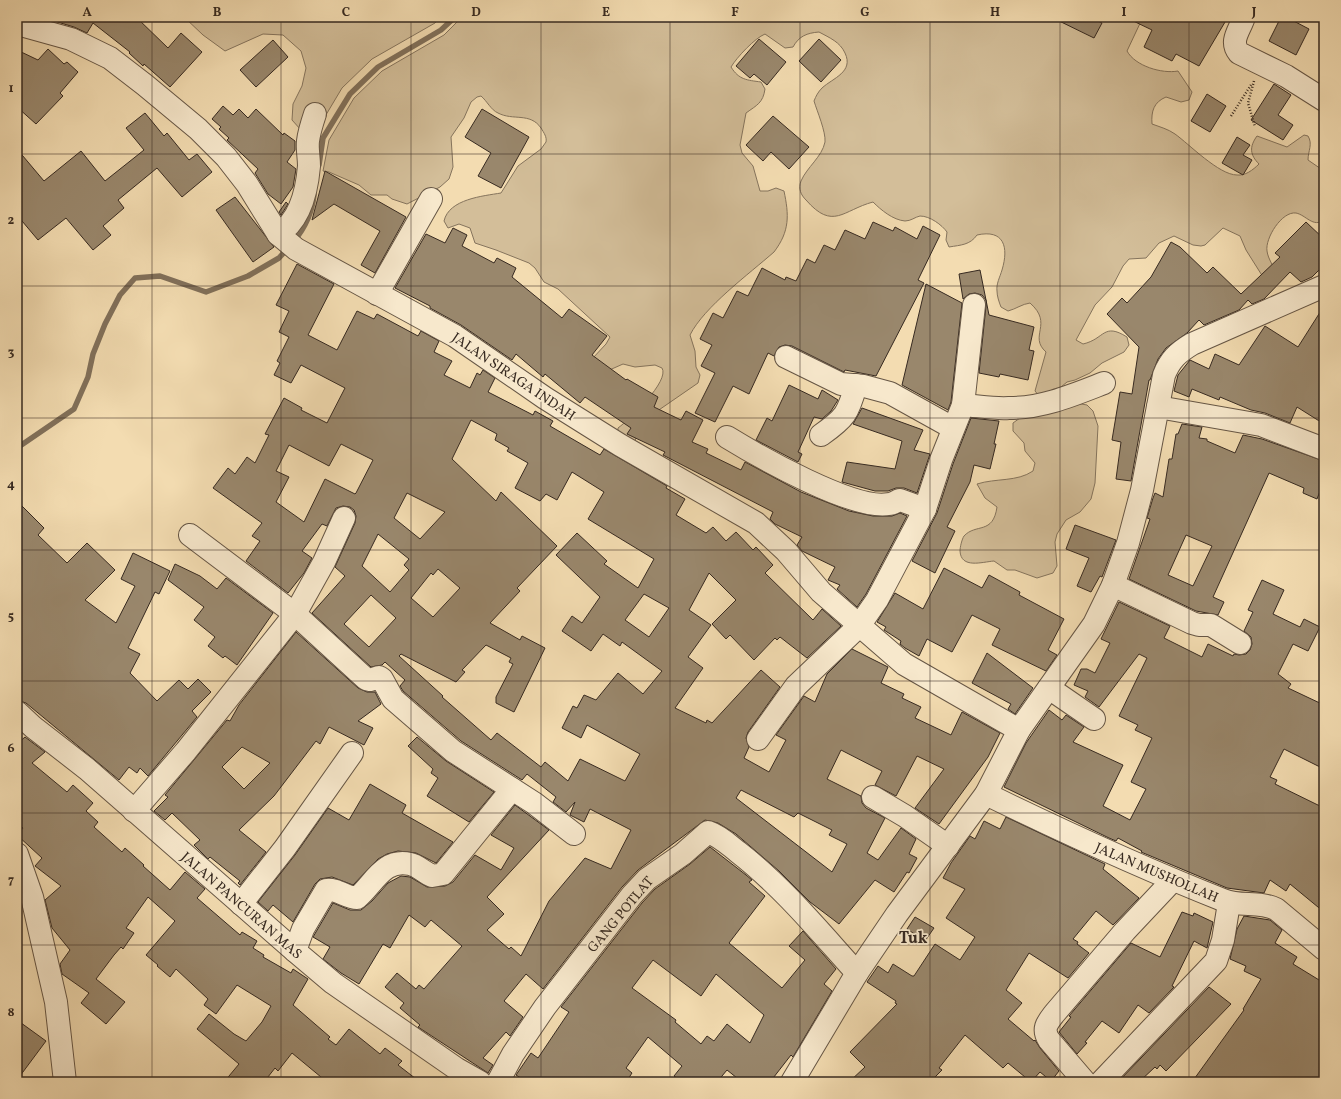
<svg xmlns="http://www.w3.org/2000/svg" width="1341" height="1099" font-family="Vollkorn,serif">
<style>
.green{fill:#d3be99;stroke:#85745d}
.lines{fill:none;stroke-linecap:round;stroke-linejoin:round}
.stream{stroke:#81705a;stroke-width:5.5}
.building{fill:#99876c;stroke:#372a21;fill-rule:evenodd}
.minor-casing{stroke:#665645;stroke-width:24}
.path{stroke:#372a21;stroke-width:2.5;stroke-dasharray:1 2;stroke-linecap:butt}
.minor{stroke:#f7e8cc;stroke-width:22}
.grid{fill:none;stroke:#372a21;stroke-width:1;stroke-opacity:0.55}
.labels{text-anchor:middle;stroke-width:3.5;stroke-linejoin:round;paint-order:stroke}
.street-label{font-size:14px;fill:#372a21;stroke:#f7e8cc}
.quarter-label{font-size:16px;font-weight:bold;fill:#372a21;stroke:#f7e8cc}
.neatline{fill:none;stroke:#372a21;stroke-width:1.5}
.grid-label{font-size:13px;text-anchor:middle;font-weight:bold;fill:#372a21}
</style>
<rect width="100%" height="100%" fill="#f3dcb1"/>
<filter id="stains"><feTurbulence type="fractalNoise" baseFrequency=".005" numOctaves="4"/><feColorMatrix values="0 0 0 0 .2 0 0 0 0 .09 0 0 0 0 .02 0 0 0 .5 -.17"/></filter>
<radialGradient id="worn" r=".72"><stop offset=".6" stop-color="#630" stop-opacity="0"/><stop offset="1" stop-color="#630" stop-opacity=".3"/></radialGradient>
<g class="green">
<path d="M184,17H441L435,23L372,59L342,88L314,135L301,130L292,120L293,104L302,86L306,68L301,51L283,35L263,34L225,51L203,35Z"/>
<path d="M462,17H1143L1127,51C1135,66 1162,74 1178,71L1192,92L1189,100L1181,102L1166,97C1154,102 1151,111 1152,124C1160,127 1168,129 1175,134C1189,144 1219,175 1237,175C1245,176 1253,170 1259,164C1250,155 1249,147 1257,136L1287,147L1304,135L1308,136C1313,144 1308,151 1308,160L1324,171V198L1320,202L1324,212V220C1313,228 1306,215 1296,213C1282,211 1265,238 1267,251C1268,259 1274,267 1277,274L1263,277L1246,250L1240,236L1223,228L1205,245L1201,246L1193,245L1174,236L1159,243L1146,258L1129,259L1123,266L1112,287L1095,305L1076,340L1083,344C1105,339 1103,322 1127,337L1129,345L1124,352L1102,363L1090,373L1075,380L1067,382L1055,392L1040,397L1035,391L1046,352C1028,336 1054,324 1030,303C1022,304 1016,309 1008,311L1001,307C999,302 997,296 997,291C996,284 1000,277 1002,270C1009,247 1004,229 977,235C970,245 961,245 949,247L946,240L947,232C942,225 930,216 920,216C915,217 911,221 905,221C893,220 881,210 873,202C843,210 833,231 806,200C801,195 798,189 801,181C807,167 822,157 825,142C826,132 817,111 814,101C816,96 818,92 822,88C833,78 854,72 845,53C840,42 830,38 819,32C807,33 799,36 793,47L785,48L765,34C755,38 737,57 731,67C739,80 747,80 761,82L765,89C763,103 757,105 746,113L740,145L742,153L753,166L760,191H768L776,188L784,191C789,215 790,231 774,252C749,274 704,307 690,335L695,351L696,367L700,375L698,383L640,423L635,441H631L618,432V428C629,420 670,381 662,368L655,365L635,367L623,364L605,372L592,359L606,344L610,337L558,289L544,282L535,268L529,263L496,250L475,243L470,228L459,224L448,228L444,221C449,199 483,196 501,193L518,166L541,149L546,142C547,137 544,133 541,128C530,112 513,121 498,113C491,110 487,101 481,96L477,97L471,102L464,118L451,137L453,167L449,179L440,187L407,204L392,199L387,195H371L359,185L329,172L323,171L329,140L354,98L382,71L444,35Z"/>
<path d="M1076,403L1087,405L1093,411L1098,426L1095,483L1091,499L1080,512L1066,520L1057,534L1055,542L1057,566L1053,573L1037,578L1015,570H1007L994,561C982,562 961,569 960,551C960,547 962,539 964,536C976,523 993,535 997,507L985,498L977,484C996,478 1017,482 1033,471L1035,463L1025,451L1024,443L1013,431V423L1020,418Z"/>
</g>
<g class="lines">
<g class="stream">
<path d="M319,165L323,138L350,94L378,67L441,30L455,17"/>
<path d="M294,241C305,228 312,213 314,195"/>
<path d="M17,448L74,409L88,377L93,354L105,324L120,295L135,278L160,276L206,292L248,276L279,258L288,248"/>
</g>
</g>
<g class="building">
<path d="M41,17H136L168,48L181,33L202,52L170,87L144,64L143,66L129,53L130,52L93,23L87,33L74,27Z"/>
<path d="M1051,17H1090L1102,23L1094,38Z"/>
<path d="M1125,17H1228L1199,66L1176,54L1172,61L1144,47L1152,30Z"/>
<path d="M1281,17H1286L1309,29L1296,55L1269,41Z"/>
<path d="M759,39L786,62L767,85L754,74L750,78L736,66Z"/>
<path d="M819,39L841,60L821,82L799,61Z"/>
<path d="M273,40L288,57L256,87L240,70Z"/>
<path d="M48,49L64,64L67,62L78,72L60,93L63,96L36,124L17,107V50L38,60Z"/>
<path d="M1274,84L1291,95L1278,115L1293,125L1283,140L1251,120Z"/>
<path d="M1207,94L1226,106L1210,132L1191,121Z"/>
<path d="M223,106L233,115L239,109L248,118L256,109L283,135L284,133L295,141V150L287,162L296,169L293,187L281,204L268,194L255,173L258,169L227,140L229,138L219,129L221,127L212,119Z"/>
<path d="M482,109L529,137L501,188L478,176L491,153L465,137Z"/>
<path d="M145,113L164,136L167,133L189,160L197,154L212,172L182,197L157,168L118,200L124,208L103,226L111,235L93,250L66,218L38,240L17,215V149L44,181L81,151L105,181L144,150L126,128Z"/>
<path d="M773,116L809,147L789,169L771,152L763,161L746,145Z"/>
<path d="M1237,137L1250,145L1243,155L1252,160L1243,175L1222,163Z"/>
<path d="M325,171L406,217L375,273L361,265L380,231L334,204L312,220Z"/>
<path d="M235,197L274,247L253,262L216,210Z"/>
<path d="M286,202L288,204L281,215L279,212Z"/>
<path d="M873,222L893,231L895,227L917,239L923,226L940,235L918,280L924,283L876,376L845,370L844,372L792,346L785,345L779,347L774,356L768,353L749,394L733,386L715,422L695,413L715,373L701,366L712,345L700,339L713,313L723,318L737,291L748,296L762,268L785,280L786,277L796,281L807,259L815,263L824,245L835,250L845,230L865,239Z"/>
<path d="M1306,222L1324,239V265L1312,277L1301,282L1290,272L1264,299L1252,304L1248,300L1239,310L1204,325L1199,320L1187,333L1166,348L1158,359L1150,380H1149L1131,481L1116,479L1121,442L1112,440L1120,392L1132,394L1139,347L1107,314L1122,298L1127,303L1151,277L1171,242L1180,247L1207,273L1213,267L1241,294L1280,257L1275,253Z"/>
<path d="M453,228L467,235L462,246L494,263L497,258L516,268L512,277L562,318L569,309L607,336L592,355L626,380L627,379L658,397L654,407L681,420L686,411L703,420L692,442L708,449L706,453L741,470L745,462L801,492L849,511L873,516H892L900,513L907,516L866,594L857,607L837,589L840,585L828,580L835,567L802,551L797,545L802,537L775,524L770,519L773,512L663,455L665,452L627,434L631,428L585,397L580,403L545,374L543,377L516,354L512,360L461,325L430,308V306L395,288L426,234L445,243Z"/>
<path d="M297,264L334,284L308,335L337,350L357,311L374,319L377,314L418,336L421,331L439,341L434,352L452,361L444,375L470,388L477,373L480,375L483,370L495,378L488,392L533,415L535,411L553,421L550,426L600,455L604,449L667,486L666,488L685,499L676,515L706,533L713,527L726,541L736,532L753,550L756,547L773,565L765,573L813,620L822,609L841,626L807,658L780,637L777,640L775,638L754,660L730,635L726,639L712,624L736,600L709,573L689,610L711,625L688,657L703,668L675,708L706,723L707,720L712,723L761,670L780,687L748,732L746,738L749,747L744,758L769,772L786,740L776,735L804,696L815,702L827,674L852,649L888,667L881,683L904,694L902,698L921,707L915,718L951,735L962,712L1000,733L988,757L939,824L915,808L944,769L917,756L896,796L875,785L882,771L841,750L827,779L861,796L862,803L866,808L885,818L867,853L878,860L901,828L916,839L909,854L917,858L909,873L907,872L894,892L875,880L839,924L810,902L779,871L736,834L718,823L705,820L638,870L622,887L543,989L526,974L504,1001L523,1017L510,1036L506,1032L483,1058L493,1065L488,1073L418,1027L420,1025L400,1008L404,1003L385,987L397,973L416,989L419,985L424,989L462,946L431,920L425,927L409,915L390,948L383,944L359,984L341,973L323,959L330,947L313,937L333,903L350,910H361L372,901L388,883L401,876L410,877L427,887L445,886L453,882L475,855L501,870L514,848L491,835L515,805L549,830L487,897L504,914L487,930L509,949L511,947L521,956L549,901L585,858L611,869L631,830L590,809L584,822L570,815L575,802L566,812L553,802L556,797L527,774L522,780L461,741L403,691L400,686L405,680L385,662L382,665L371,667L312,613L345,576L335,567L355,523L356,516L354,510L350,507L343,506L336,508L327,526L322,524L302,551L312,558L304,573L288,593L246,561L260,541L252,536L262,523L213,488L228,468L235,474L247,457L255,463L269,435L265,434L284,398L302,408L301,410L327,423L345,388L301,365L291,383L274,375L280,363L277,361L289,337L279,332L289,311L276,305ZM471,420L497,434L495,440L509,448L507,451L528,463L515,488L540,501L546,494L557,500L572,472L604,492L588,519L654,559L638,588L604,564L607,561L577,533L556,555L600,597L582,623L572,616L562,631L591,651L603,634L620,646L622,642L662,671L643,694L618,673L596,700L584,695L577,708L573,706L562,728L581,738L587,725L640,754L625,781L580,759L568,781L545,762L541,767L497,733L491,740L442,697L443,696L399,656L401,654L456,682L465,672L462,670L486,645L511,658L509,662L513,664L496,697V703L514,712L545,648L522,636L520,640L490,623L520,591L517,588L557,546L501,492L496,501L452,459ZM341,444L373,460L356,493L355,494L325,479L304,522L276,502L289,477L276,471L289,445L329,466ZM407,493L445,512L420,539L394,518ZM378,534L409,559L404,565L409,570L390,592L362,566ZM438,569L460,588L433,617L411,598L431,573L433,575ZM644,594L669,608L649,637L625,620ZM371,595L396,618L369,647L344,624ZM741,790L794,817L798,813L832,830L829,835L847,844L832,872L736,798Z"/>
<path d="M980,270L989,315L1034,327L1029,350L1034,351L1028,380L1000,374L999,377L979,373L986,306V300L982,295L975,293L969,294L963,299L959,274Z"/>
<path d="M926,284L962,303L951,402L948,410L902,385Z"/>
<path d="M1324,306V424L1297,407L1290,423L1265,413L1251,410L1220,397L1219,400L1192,389L1189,397L1174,391L1178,375L1190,360L1209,369L1215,354L1239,365L1265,326L1298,347Z"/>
<path d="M789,385L818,399L822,390L838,400L831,411L822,419L814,417L798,452L802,454L798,462L756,440L767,418L772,421Z"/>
<path d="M862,408L923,430L914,450L930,454L917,493L904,488H896L888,491H875L842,482L847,462L895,469L902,441L853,424Z"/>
<path d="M971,418L999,421L994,444H996L990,469L974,465L970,482L947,527L955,531L935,573L912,561L937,513L953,464Z"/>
<path d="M1182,424L1202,427L1199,438L1207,439V441L1235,453L1243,435L1262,439L1324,461V481L1317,499L1303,493L1304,488L1269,473L1213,597L1224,602L1218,615L1196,611L1129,579L1150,519L1147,518L1153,498L1155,493L1163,497L1169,459H1172L1176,434H1178ZM1186,535L1212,546L1193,586L1168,575Z"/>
<path d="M17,501L44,528L38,535L67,563L87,543L115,570L85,600L116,623L135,586L121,579L133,553L170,571L159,594L155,592L128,648L140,654L130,673L157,701L179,680L188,689L198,679L211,692L192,711L197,717L148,776L140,768L137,773L129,767L119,780L26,703L17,700Z"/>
<path d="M1075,525L1116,540L1102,577L1100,576L1091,592L1077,586L1089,558L1066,549Z"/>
<path d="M175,564L200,576L217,589L226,578L273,613L237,665L225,656L223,658L208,646L215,637L194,620L204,607L168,580Z"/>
<path d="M944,568L982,588L989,575L1020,592L1019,595L1064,619L1048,650L1057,655L1046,671L992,645L1000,629L972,615L952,652L927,639L919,656L905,648L900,644L901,641L884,630L886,627L877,622L895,593L923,609Z"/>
<path d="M1262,580L1284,590L1273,614L1300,627L1304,619L1320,627L1308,651L1293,644L1278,674L1291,684L1288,688L1324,705V769L1284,749L1270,777L1277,780L1275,784L1324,808V912L1290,884L1286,891L1270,880L1264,893L1227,888L1141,852L1142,851L1118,838L1116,841L1109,838L1004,787L1026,743L1049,710L1062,720L1066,715L1084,727L1073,742L1123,765L1103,806L1130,820L1146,789L1131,782L1152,738L1135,730L1138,725L1119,716L1147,658L1139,654L1099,707L1085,697L1088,691L1074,685L1081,669H1087L1095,673L1110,643L1101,639L1119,602L1170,626L1164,638L1202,657L1208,644L1233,656L1234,654L1239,655L1246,654L1250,650L1252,644L1251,637L1244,631L1253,612L1248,610Z"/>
<path d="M296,632L358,688L367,692H375L381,704L358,721L373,728L364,745L329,727L320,744L316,741L274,796L239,830L266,852L240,885L238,883L240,881L210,857L208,859L194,845L200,840L172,813L165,820L154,811L168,797L165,795L227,720L230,721L239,705ZM242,747L270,763L244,789L222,767Z"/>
<path d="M987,653L1033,688L1015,714L1008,709L1011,704L972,683Z"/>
<path d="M25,737L45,752L32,763L67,792L73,785L93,803L86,811L98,822L94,827L122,852L125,848L144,865L143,866L170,890L185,872L205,889L197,898L240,935L242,932L257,941L253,948L264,955L263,957L291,973L293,969L308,979L293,1005L330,1037L328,1039L336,1045L349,1029L380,1054L385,1048L402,1061L398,1065L420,1082H327L292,1053L278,1071L275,1068L264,1082H224L239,1064L197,1029L209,1014L234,1034L246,1041L262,1022L271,1006L237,985L216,1014L204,1005L208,999L176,969L170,977L157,966L158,965L146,955L175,921L148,897L126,928L134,933L123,949L121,947L114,955L96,979L125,1002L106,1024L81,1003L89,993L62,974L60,964L70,950L52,928L45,900L61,886L35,866L42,858L17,835L23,828L17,822V744Z"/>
<path d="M417,737L446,761L494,792L469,822L427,796L438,778L431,773L433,769L408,746Z"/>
<path d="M370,784L406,805L402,813L453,842L436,863L416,853L398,851L387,854L378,859L353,885L332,877L320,879L315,884L293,922L273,905L268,911L258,902L295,855L328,808L349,820Z"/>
<path d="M1006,817L1105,864L1103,869L1139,898L1113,925L1096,911L1073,939L1078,942L1077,944L1089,953L1068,978L1029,953L1006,990L1022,1003L1008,1019L1034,1041L1035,1040L1040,1048L1059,1071L1051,1081L1040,1072L1031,1082L1008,1063L1003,1068L965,1035L939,1068L942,1070L930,1082H849L865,1067L850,1052L897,1004L895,1003L896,1001L867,982L878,966L888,973L893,964L912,976H914L935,944L960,960L975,937L946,918L965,889L943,878L951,863L970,836L975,839L984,821L1000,829Z"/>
<path d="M710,847L746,875L752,880L749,882L765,896L729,943L782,988L805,960L789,946L803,931L836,969L824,984L832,991L793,1057L791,1055L770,1082H742L727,1070L717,1082H682L674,1076L682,1066L648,1037L626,1068L632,1073L626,1082H527L516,1075L531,1053L538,1058L569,1012L561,1007L642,903L655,889L690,864ZM653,960L701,996L716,974L764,1015L750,1043L727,1024L714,1041L707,1036L701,1044L675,1022L676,1020L632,988Z"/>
<path d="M1182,912L1193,916L1194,913L1213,922L1207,948L1194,941L1172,986L1174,987L1149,1013L1138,1005L1119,1033L1102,1021L1085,1042L1087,1043L1077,1054L1059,1032L1071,1017L1069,1016L1131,943L1160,957Z"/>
<path d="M1244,916L1270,920L1282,930L1275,943L1297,957L1293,964L1324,983V1082H1192L1244,1010L1243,1009L1261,979L1244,971L1246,966L1230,959L1237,929Z"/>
<path d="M915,917L934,928L925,941L907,929Z"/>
<path d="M1209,987L1231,1004L1166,1071L1160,1065L1157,1069L1155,1067L1139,1082H1118Z"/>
<path d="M17,1020L46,1041L17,1080Z"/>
</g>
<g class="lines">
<defs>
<g id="minor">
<path d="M1244,17C1240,30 1229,41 1239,53L1286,76L1324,100"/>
<path d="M17,24L71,39L110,58L145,85L198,129L226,157L247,184L278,234L296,249L455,336L545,398L620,445L756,523L786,551L821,592L904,664L1019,730"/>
<path d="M278,234C301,220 307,190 309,166C309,157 307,149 308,141C309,132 312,123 315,114"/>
<path d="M377,294L431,199"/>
<path d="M786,357L841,384L864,386L890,393L953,428"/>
<path d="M963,405L974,305"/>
<path d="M1158,407L1261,425L1324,449"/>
<path d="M821,435C845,418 848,414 856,385"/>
<path d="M727,437C758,456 854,511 889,504C893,504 896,501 900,500L925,509"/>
<path d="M190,535L295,614L366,679L370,680L379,677L382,679L393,699L453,751L534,803L574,834"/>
<path d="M1113,585L1192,623L1199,625H1211L1240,643"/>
<path d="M1049,688L1094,719"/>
<path d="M17,712L33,727L87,769L295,951L333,983L457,1069L480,1082"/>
<path d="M758,739L796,686L859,626L877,600L925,509L941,460L963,405C978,406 994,409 1009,408C1043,408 1073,395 1104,383"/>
<path d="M986,794C1064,832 1142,868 1223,900C1240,907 1259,901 1276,909L1324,949"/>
<path d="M873,797L905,816L948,846"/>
<path d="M134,811L186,751L295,614L324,562L344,518"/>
<path d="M17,854L32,897L56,1002L65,1082"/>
<path d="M241,904L285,848L352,753"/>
<path d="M295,951L303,929L326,890C336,888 347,898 357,898C374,884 383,858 410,864C417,865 425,873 432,876L443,874L512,789"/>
<path d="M498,1082L513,1054L545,1007L632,895L647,879L683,854L708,832C720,836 729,845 738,852C783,887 819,931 857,973"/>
<path d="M792,1082L857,973L897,914L986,794L1019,730L1094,624L1113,585L1128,543L1142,490L1164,375C1170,360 1177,353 1192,344L1324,286"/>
<path d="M1085,1082L1049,1040C1042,1029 1047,1023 1054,1014L1125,931L1173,880"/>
<path d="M1101,1082L1216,961L1223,940L1229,903"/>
</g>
</defs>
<use href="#minor" class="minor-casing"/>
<g class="path">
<path d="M1254,81L1248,103L1255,127"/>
<path d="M1231,116L1251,85"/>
</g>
<use href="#minor" class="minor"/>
</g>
<path class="grid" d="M152,17V1082M281,17V1082M411,17V1082M541,17V1082M670,17V1082M800,17V1082M930,17V1082M1060,17V1082M1189,17V1082M17,154H1324M17,286H1324M17,418H1324M17,550H1324M17,681H1324M17,813H1324M17,945H1324"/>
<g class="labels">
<g class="street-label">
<text transform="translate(514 376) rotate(34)" y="5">JALAN SIRAGA INDAH</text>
<text transform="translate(1157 872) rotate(23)" y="5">JALAN MUSHOLLAH</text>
<text transform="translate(242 905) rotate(41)" y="5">JALAN PANCURAN MAS</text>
<text transform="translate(620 914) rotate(-50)" y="5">GANG POTLAT</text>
</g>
<g class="quarter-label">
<text x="913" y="943">Tuk</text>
</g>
</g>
<rect width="1341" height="1099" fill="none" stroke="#f3dcb1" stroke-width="44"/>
<rect x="22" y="22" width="1297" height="1055" class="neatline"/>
<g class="grid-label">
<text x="87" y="16">A</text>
<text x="217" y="16">B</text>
<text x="346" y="16">C</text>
<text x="476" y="16">D</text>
<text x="606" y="16">E</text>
<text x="735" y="16">F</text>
<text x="865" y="16">G</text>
<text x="995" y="16">H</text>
<text x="1124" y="16">I</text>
<text x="1254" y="16">J</text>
<text x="11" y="92">1</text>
<text x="11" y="224">2</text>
<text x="11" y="356">3</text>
<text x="11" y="488">4</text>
<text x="11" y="620">5</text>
<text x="11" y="752">6</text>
<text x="11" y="884">7</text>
<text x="11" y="1016">8</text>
</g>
<rect width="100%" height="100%" filter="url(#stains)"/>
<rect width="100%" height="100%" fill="url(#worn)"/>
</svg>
